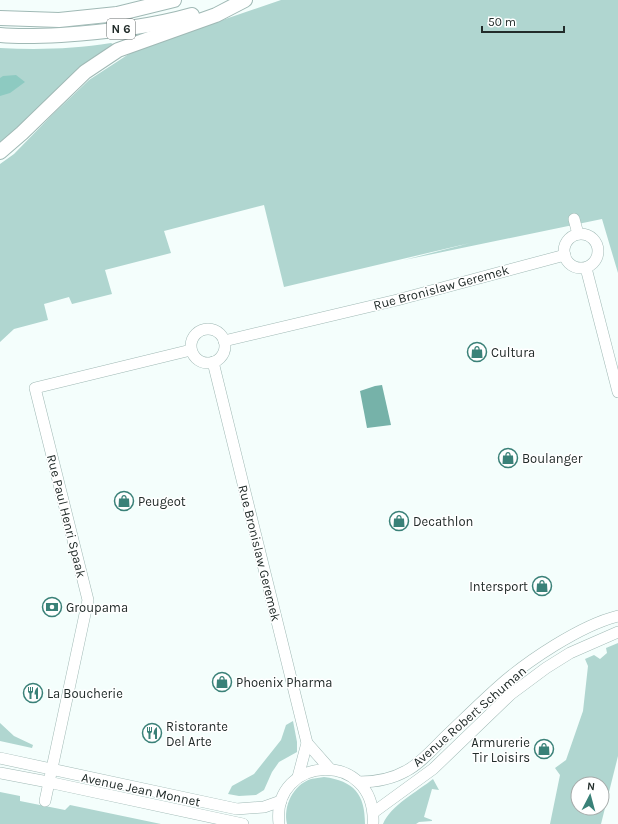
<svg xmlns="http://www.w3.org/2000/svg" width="618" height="824" font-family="Karla,sans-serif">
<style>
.green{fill:#b0d6d0;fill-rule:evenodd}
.forest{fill:#8dcac1}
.water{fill:#76b2a9}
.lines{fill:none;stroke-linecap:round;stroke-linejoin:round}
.minor-casing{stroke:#a0b9b5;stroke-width:12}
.major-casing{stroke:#a0b9b5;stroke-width:16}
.minor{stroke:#fff;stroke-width:11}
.major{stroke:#fff;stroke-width:14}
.labels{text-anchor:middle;stroke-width:3;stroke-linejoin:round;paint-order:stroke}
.shield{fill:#fff;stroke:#646b6a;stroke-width:1}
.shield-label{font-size:12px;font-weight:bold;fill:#222c2a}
.street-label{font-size:13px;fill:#222c2a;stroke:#fff}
.poi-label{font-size:13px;fill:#222c2a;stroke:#fff;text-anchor:start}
</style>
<rect width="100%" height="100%" fill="#f4fefc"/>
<g class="green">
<path d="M281,0H618V273L602,219L404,260L470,243L284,287L264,205L164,231L171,253L105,270L112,294L72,304L69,297L44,304L48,320L14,329L0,342V164L14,154L51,116L89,80L135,50Z"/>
<path d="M111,43L115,45L81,69L53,93L24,124L0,146V48C38,50 73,49 111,43Z"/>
<path d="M618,643V756L601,824H550L560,775L555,768L566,760L583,711L588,666L585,659L594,655L600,659L607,653L606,648ZM578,784H602V808H578Z"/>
<path d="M293,721L297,742V752L279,762L272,772L264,790L256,795L239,796L228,794L232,786L254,774L281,740L286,725Z"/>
<path d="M0,723L14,736L33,745L32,748L0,741Z"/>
<path d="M324,777C354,781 365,794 365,824H287C283,806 293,785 311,779C315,778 320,778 324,777Z"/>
<path d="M433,779L439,790L432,789L424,817L432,820V821L419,822L416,824H383C390,806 418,791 433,779Z"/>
<path d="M0,792L20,796V801L65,810L70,805L161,824H0Z"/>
</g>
<path class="forest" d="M16,75L25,82L10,93L0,96V78L3,76Z"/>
<path class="water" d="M382,385L391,425L367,428L360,391L375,386Z"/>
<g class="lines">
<defs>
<g id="minor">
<path d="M574,219L578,234"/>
<circle cx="581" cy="251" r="17"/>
<path d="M586,268L618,392"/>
<circle cx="208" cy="346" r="17"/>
<path d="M224,341L397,300L565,255"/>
<path d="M213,362L307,743L298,777"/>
<path d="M307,743L330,769"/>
<path d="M0,758L237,809L264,807L281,801"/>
<path d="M0,773L48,782L243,824"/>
<path d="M359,782C375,782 392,779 406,771C420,764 434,748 445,737C463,720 480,703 498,687C527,661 581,625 618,616"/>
<path d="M45,801L88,600L35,388L191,350"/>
<path d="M374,812L433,769L511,694L546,668L570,653L618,632"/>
<path d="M279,824C271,754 377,749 373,824"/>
</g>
<g id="major">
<path d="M0,18L59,20L117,14L174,0"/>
<path d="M0,35C21,37 41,36 61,35C105,32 150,27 192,15"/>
<path d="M0,152L22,133L85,72L118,50L216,15L245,0"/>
</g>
</defs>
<use href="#minor" class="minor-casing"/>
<use href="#major" class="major-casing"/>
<use href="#minor" class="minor"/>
<use href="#major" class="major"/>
</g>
<defs>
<symbol id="shop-ring" viewBox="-11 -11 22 22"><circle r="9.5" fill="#fff" stroke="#3a8178" stroke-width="1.5"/><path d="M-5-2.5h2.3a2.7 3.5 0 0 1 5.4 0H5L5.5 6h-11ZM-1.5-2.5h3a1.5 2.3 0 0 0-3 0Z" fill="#3a8178"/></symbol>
<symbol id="bank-ring" viewBox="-11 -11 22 22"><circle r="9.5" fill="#fff" stroke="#3a8178" stroke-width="1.5"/><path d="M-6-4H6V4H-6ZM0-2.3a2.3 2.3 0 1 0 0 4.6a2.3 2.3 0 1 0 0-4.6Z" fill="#3a8178"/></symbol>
<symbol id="restaurant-ring" viewBox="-11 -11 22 22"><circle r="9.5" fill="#fff" stroke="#3a8178" stroke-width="1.5"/><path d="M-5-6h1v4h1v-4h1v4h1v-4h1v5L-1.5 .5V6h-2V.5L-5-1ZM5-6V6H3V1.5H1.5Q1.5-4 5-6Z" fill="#3a8178"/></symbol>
</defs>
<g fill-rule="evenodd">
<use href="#shop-ring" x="466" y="341" width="22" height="22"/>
<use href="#shop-ring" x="497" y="447" width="22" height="22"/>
<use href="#shop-ring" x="113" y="490" width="22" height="22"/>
<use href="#shop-ring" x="388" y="510" width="22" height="22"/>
<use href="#shop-ring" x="531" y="575" width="22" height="22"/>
<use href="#bank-ring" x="41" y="596" width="22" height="22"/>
<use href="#shop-ring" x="211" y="671" width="22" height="22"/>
<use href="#restaurant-ring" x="22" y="682" width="22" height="22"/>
<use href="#restaurant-ring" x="141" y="722" width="22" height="22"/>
<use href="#shop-ring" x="533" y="738" width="22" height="22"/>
</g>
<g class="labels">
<rect class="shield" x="107" y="19" width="28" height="20" rx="3"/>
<g class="shield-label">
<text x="121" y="33">N 6</text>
</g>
<g class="street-label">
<text transform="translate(441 287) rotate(-15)" y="5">Rue Bronislaw Geremek</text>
<text transform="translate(67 516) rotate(76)" y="5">Rue Paul Henri Spaak</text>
<text transform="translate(260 553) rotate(76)" y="5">Rue Bronislaw Geremek</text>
<text transform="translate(469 716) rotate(-41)" y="5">Avenue Robert Schuman</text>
<text transform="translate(141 789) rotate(12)" y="5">Avenue Jean Monnet</text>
</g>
<g class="poi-label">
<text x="491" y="357">Cultura</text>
<text x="522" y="463">Boulanger</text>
<text x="138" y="506">Peugeot</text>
<text x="413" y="526">Decathlon</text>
<text x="528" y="591" text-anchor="end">Intersport</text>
<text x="66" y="612">Groupama</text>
<text x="236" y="687">Phoenix Pharma</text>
<text x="47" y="698">La Boucherie</text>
<text x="166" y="731">Ristorante<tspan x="166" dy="15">Del Arte</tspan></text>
<text x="530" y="747" text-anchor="end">Armurerie<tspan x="530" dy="15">Tir Loisirs</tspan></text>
</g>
</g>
<g transform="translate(590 796) rotate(6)"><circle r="19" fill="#ffffff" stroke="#a7abaa"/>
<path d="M0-3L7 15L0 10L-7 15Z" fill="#3a8178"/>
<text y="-6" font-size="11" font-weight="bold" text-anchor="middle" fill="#222c2a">N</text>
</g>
<path d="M482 26v6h82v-6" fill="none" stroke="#222c2a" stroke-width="2"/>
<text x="488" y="26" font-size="12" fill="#222c2a" stroke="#ffffff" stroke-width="3" paint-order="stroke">50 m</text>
</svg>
